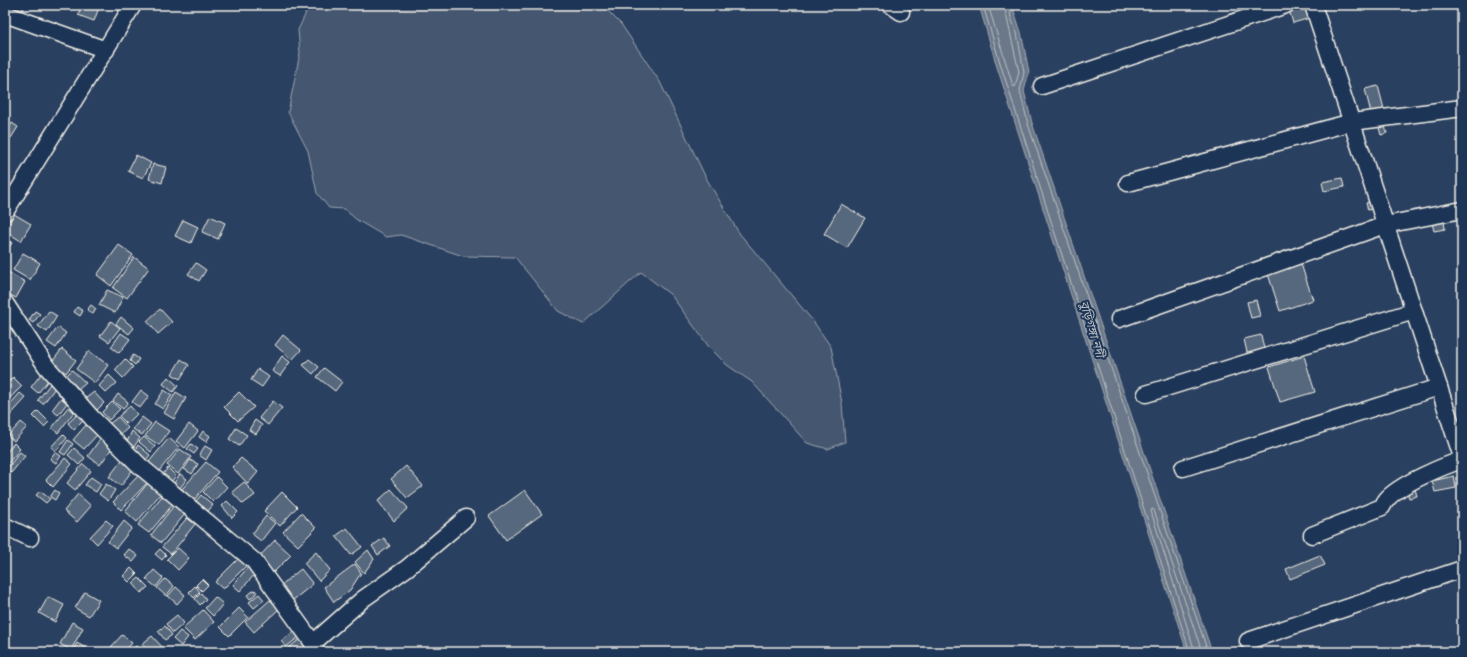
<svg xmlns="http://www.w3.org/2000/svg" width="1467" height="657" font-family="Sriracha,'Noto Sans Bengali',sans-serif">
<style>
.green{fill:#445771;stroke:#9ca4ac}
.water{fill:#6a788a;stroke:#a1a8b0}
.lines{fill:none;stroke-linecap:round;stroke-linejoin:round}
.shore{stroke:#bdc1c2;stroke-width:1}
.building{fill:#56677d;stroke:#f4f1e8}
.minor-casing{stroke:#f4f1e8;stroke-width:19}
.minor{stroke:#1d3557;stroke-width:16}
.labels{text-anchor:middle;stroke-width:4;stroke-linejoin:round;paint-order:stroke}
.water-label{font-size:12px;font-style:italic;fill:#bdc1c2;stroke:#1d3557}
</style>
<rect width="100%" height="100%" fill="#2a4060"/>
<filter id="ink" filterUnits="userSpaceOnUse"><feTurbulence type="fractalNoise" baseFrequency=".025" numOctaves="2"/><feDisplacementMap in="SourceGraphic" scale="8" xChannelSelector="R" yChannelSelector="G"/><feConvolveMatrix kernelMatrix="1 2 1 2 8 2 1 2 1" color-interpolation-filters="sRGB"/></filter>
<g filter="url(#ink)">
<path class="green" d="M307,5H602L621,24L660,82L706,178L739,233L813,321L831,347L842,403L845,442L828,449L807,443L752,382L727,365L709,347L671,295L641,272L583,324L558,311L515,257L463,256L401,235L386,237L357,220L344,209L329,208L317,193L308,151L288,112L300,53L298,30L305,15Z"/>
<path class="water" d="M979,5H1012L1021,32L1029,72L1024,91L1032,123L1212,652H1187L997,67Z"/>
<g class="lines">
<g class="shore">
<path d="M983,5L1001,66L1190,652"/>
<path d="M988,5L1013,86L1015,87L1019,72L1004,5"/>
<path d="M1009,5L1011,18L1017,33L1024,72L1020,91L1028,124L1208,652"/>
<path d="M1195,652L1151,511L1152,509L1154,510L1202,652"/>
</g>
</g>
<g class="building">
<path d="M5,5H25L22,12Z"/>
<path d="M82,5H100L94,21L78,15Z"/>
<path d="M1305,5L1317,16L1293,23L1289,10Z"/>
<path d="M1378,86L1384,109L1371,113L1365,89Z"/>
<path d="M12,123L18,127L11,138L5,134Z"/>
<path d="M1384,123L1387,133L1381,135L1378,124Z"/>
<path d="M136,155L151,163L143,178L128,171Z"/>
<path d="M153,164L166,167L162,183L149,179Z"/>
<path d="M1342,178L1344,187L1324,191L1322,182Z"/>
<path d="M1375,200L1377,207L1368,210L1366,203Z"/>
<path d="M841,204L865,218L847,248L824,234Z"/>
<path d="M14,214L31,224L21,241L5,231Z"/>
<path d="M210,216L225,223L218,239L202,232Z"/>
<path d="M183,220L198,227L191,243L175,236Z"/>
<path d="M1444,221L1445,229L1434,231L1432,223Z"/>
<path d="M5,238L12,243L5,253Z"/>
<path d="M119,245L133,255L111,286L97,275Z"/>
<path d="M23,253L40,263L30,280L13,270Z"/>
<path d="M134,257L149,268L127,298L113,288Z"/>
<path d="M196,263L206,270L199,281L188,274Z"/>
<path d="M1301,264L1313,300L1280,311L1268,274Z"/>
<path d="M8,272L25,282L16,298L5,292V278Z"/>
<path d="M107,290L123,297L115,313L99,305Z"/>
<path d="M1256,300L1260,316L1251,318L1247,302Z"/>
<path d="M91,305L96,309L93,314L87,310Z"/>
<path d="M77,307L83,311L80,316L74,312Z"/>
<path d="M160,309L172,322L158,334L147,321Z"/>
<path d="M35,311L40,314L33,323L29,320Z"/>
<path d="M49,311L57,316L47,332L38,326Z"/>
<path d="M121,317L134,328L129,334L116,324Z"/>
<path d="M111,321L120,328L109,342L100,336Z"/>
<path d="M58,327L66,333L56,348L47,342Z"/>
<path d="M121,333L130,339L119,353L111,347Z"/>
<path d="M283,335L301,350L292,360L275,345Z"/>
<path d="M1261,335L1265,354L1248,357L1244,339Z"/>
<path d="M62,349L76,360L66,373L52,362Z"/>
<path d="M89,351L108,365L95,383L76,369Z"/>
<path d="M133,355L139,359L135,365L130,361Z"/>
<path d="M282,356L290,362L280,376L272,371Z"/>
<path d="M1304,356L1315,392L1280,402L1269,367Z"/>
<path d="M125,359L133,367L123,378L115,370Z"/>
<path d="M181,359L189,365L180,379L172,374Z"/>
<path d="M309,359L319,367L313,374L303,365Z"/>
<path d="M324,368L342,382L335,391L317,377Z"/>
<path d="M258,369L269,377L262,387L251,380Z"/>
<path d="M72,370L86,383L79,389L66,376Z"/>
<path d="M42,373L50,378L38,393L31,387Z"/>
<path d="M109,375L117,383L106,393L99,386Z"/>
<path d="M13,377L22,386L10,398L5,393V385Z"/>
<path d="M168,377L178,386L173,392L163,384Z"/>
<path d="M50,384L55,388L43,404L38,400Z"/>
<path d="M141,390L149,396L140,408L132,402Z"/>
<path d="M164,390L172,395L163,409L155,404Z"/>
<path d="M94,392L104,403L96,411L85,399Z"/>
<path d="M176,392L186,398L174,419L164,413Z"/>
<path d="M239,392L254,407L238,421L224,407Z"/>
<path d="M20,393L26,398L5,421V410Z"/>
<path d="M118,394L128,402L123,409L113,401Z"/>
<path d="M61,398L67,403L58,415L52,410Z"/>
<path d="M273,401L282,408L268,425L259,418Z"/>
<path d="M112,402L120,409L109,420L102,412Z"/>
<path d="M130,406L137,414L127,424L119,416Z"/>
<path d="M68,407L74,412L58,433L52,428Z"/>
<path d="M38,411L49,422L44,427L33,416Z"/>
<path d="M78,414L84,420L74,430L68,423Z"/>
<path d="M118,417L128,428L119,436L109,424Z"/>
<path d="M142,417L151,424L142,435L133,429Z"/>
<path d="M255,420L262,425L256,434L249,430Z"/>
<path d="M21,422L27,427L14,441L8,436Z"/>
<path d="M155,422L169,431L159,445L145,436Z"/>
<path d="M189,424L198,431L185,448L176,441Z"/>
<path d="M86,425L97,435L84,449L73,440Z"/>
<path d="M236,428L247,435L239,446L229,439Z"/>
<path d="M132,431L140,438L133,448L127,442Z"/>
<path d="M203,431L210,436L206,442L199,437Z"/>
<path d="M63,434L67,438L56,451L51,447Z"/>
<path d="M144,437L155,446L151,452L139,442Z"/>
<path d="M169,438L179,447L159,471L148,463Z"/>
<path d="M100,439L112,448L100,465L88,456Z"/>
<path d="M68,440L73,444L65,455L60,452Z"/>
<path d="M14,443L20,449L5,467V454Z"/>
<path d="M191,444L198,449L194,454L187,449Z"/>
<path d="M138,445L150,455L146,460L134,451Z"/>
<path d="M205,446L212,450L206,460L199,455Z"/>
<path d="M74,448L85,458L79,465L68,455Z"/>
<path d="M180,449L191,457L178,474L167,465Z"/>
<path d="M20,452L25,456L11,473L6,470Z"/>
<path d="M55,452L61,456L56,463L50,459Z"/>
<path d="M65,458L72,464L53,487L46,480Z"/>
<path d="M241,458L258,472L248,484L232,467Z"/>
<path d="M122,460L133,469L121,486L109,477Z"/>
<path d="M190,460L198,464L192,474L184,469Z"/>
<path d="M206,462L218,472L194,500L182,489Z"/>
<path d="M83,464L91,471L75,490L67,483Z"/>
<path d="M406,466L423,486L407,498L391,479Z"/>
<path d="M168,468L176,476L170,483L162,475Z"/>
<path d="M140,474L148,482L121,510L113,502Z"/>
<path d="M180,474L187,479L180,488L174,483Z"/>
<path d="M1454,476L1456,488L1435,492L1432,481Z"/>
<path d="M91,477L101,484L96,492L85,485Z"/>
<path d="M217,477L227,487L213,502L203,492Z"/>
<path d="M244,482L255,495L243,504L232,492Z"/>
<path d="M148,483L161,493L137,522L125,511Z"/>
<path d="M106,484L115,490L108,501L99,494Z"/>
<path d="M391,489L408,508L394,521L378,501Z"/>
<path d="M1415,489L1417,496L1409,498L1407,491Z"/>
<path d="M55,490L59,493L55,500L50,497Z"/>
<path d="M525,490L542,514L506,540L489,516Z"/>
<path d="M40,491L50,499L46,503L36,495Z"/>
<path d="M282,492L297,507L280,526L264,511Z"/>
<path d="M78,494L91,506L77,522L64,511Z"/>
<path d="M163,495L174,503L149,533L138,525Z"/>
<path d="M201,495L213,505L208,511L196,501Z"/>
<path d="M227,501L238,512L232,518L222,506Z"/>
<path d="M175,504L186,513L161,543L151,535Z"/>
<path d="M301,513L316,528L298,546L283,532Z"/>
<path d="M266,516L275,523L261,541L252,534Z"/>
<path d="M187,518L195,524L171,554L162,547Z"/>
<path d="M106,520L113,526L97,544L90,537Z"/>
<path d="M124,521L132,528L116,548L108,542Z"/>
<path d="M347,528L362,547L351,555L336,536Z"/>
<path d="M384,538L390,546L378,555L372,546Z"/>
<path d="M275,540L291,555L273,573L258,558Z"/>
<path d="M178,548L189,558L178,570L167,559Z"/>
<path d="M129,549L138,556L133,562L124,555Z"/>
<path d="M160,549L166,555L162,560L155,554Z"/>
<path d="M368,550L374,559L364,573L355,562Z"/>
<path d="M316,552L330,570L319,581L304,563Z"/>
<path d="M1320,555L1325,565L1290,579L1286,569Z"/>
<path d="M239,558L247,565L223,589L215,582Z"/>
<path d="M355,564L361,573L350,590L334,602L324,587Z"/>
<path d="M248,567L255,574L240,591L233,585Z"/>
<path d="M131,568L137,574L129,582L123,576Z"/>
<path d="M301,569L313,584L292,601L280,586Z"/>
<path d="M154,570L163,578L156,587L146,579Z"/>
<path d="M139,578L148,587L141,593L133,583Z"/>
<path d="M165,579L174,586L166,596L157,588Z"/>
<path d="M202,579L208,585L202,591L196,585Z"/>
<path d="M195,586L200,592L194,598L189,592Z"/>
<path d="M176,587L185,595L177,604L168,596Z"/>
<path d="M255,590L257,593L250,599L247,595Z"/>
<path d="M85,592L99,600L89,616L75,608Z"/>
<path d="M201,593L206,599L200,605L195,599Z"/>
<path d="M259,594L264,600L254,608L249,602Z"/>
<path d="M48,597L64,605L55,622L39,613Z"/>
<path d="M215,597L223,604L213,616L205,608Z"/>
<path d="M270,600L279,609L254,632L245,622Z"/>
<path d="M239,608L248,617L229,636L220,627Z"/>
<path d="M203,610L214,622L195,640L183,628Z"/>
<path d="M177,615L184,623L173,633L166,624Z"/>
<path d="M72,622L83,628L71,650L60,644Z"/>
<path d="M165,626L172,635L165,640L158,631Z"/>
<path d="M180,631L188,637L181,646L173,639Z"/>
<path d="M295,631L299,637L286,647L281,641Z"/>
<path d="M122,635L132,643L124,652H117L111,647Z"/>
<path d="M152,636L163,648L158,652H148L142,644Z"/>
<path d="M300,639L310,652H288L286,650Z"/>
<path d="M77,643L89,650L88,652H72Z"/>
<path d="M359,645L365,652H351Z"/>
<path d="M136,646L141,652H129Z"/>
</g>
<g class="lines">
<defs>
<g id="minor">
<path d="M891,5L901,12"/>
<path d="M1313,5L1462,457"/>
<path d="M5,14L106,50"/>
<path d="M1042,86L1286,5"/>
<path d="M1128,183L1352,122L1462,108"/>
<path d="M5,212L133,5"/>
<path d="M5,303L46,366L92,418L140,466L254,561L313,643L316,652"/>
<path d="M1119,319L1385,225L1462,210"/>
<path d="M1146,394L1414,311"/>
<path d="M1183,468L1439,387"/>
<path d="M5,526L30,538"/>
<path d="M1312,535L1382,507C1384,504 1386,499 1389,497C1403,483 1443,466 1462,460"/>
<path d="M1248,641L1462,569"/>
<path d="M313,643L363,599L407,568L466,518"/>
</g>
</defs>
<use href="#minor" class="minor-casing"/>
<use href="#minor" class="minor"/>
</g>
</g>
<g class="labels">
<g class="water-label">
<text transform="translate(1092 329) rotate(73)" y="4">বুড়িগঙ্গা নদী</text>
</g>
</g>
<rect width="1467" height="657" fill="none" stroke="#1d3557" stroke-width="20"/>
<rect x="10" y="10" width="1447" height="637" fill="none" stroke="#f4f1e8" stroke-width="1.5" filter="url(#ink)"/>
</svg>
